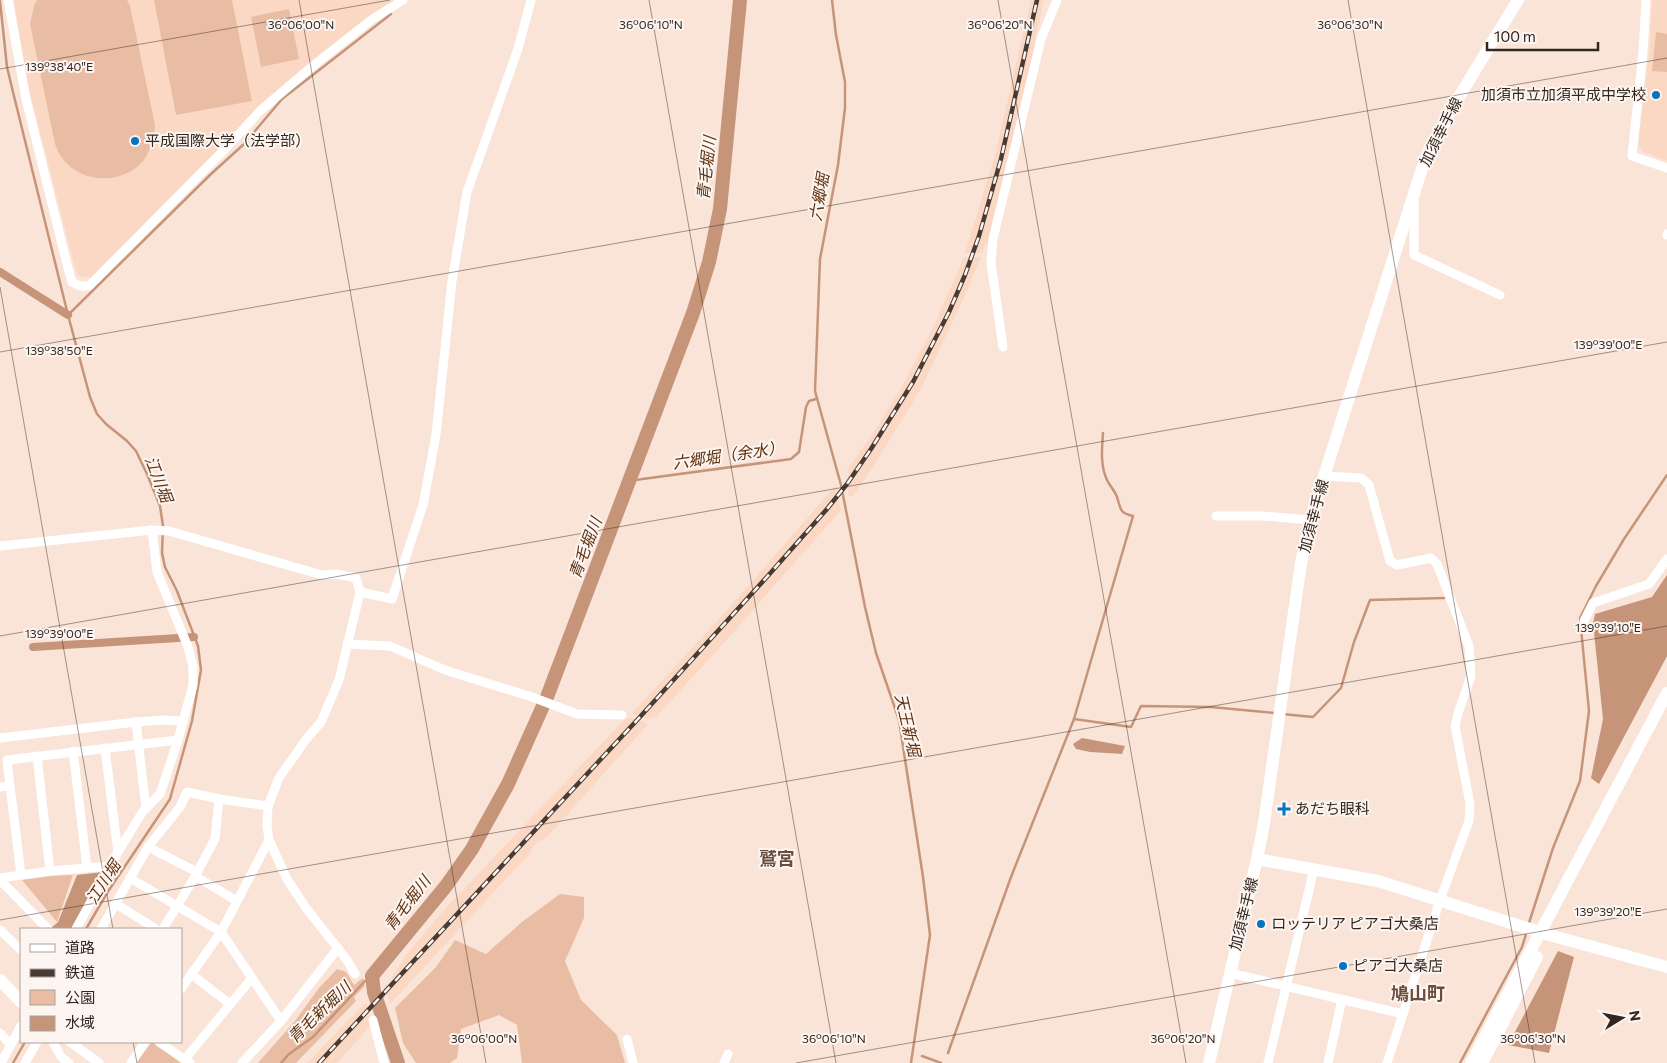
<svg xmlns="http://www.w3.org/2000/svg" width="1667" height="1063" font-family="Commissioner,'Noto Sans JP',sans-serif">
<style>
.built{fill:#fad8c4}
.green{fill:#e9bda3}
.water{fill:#c69579}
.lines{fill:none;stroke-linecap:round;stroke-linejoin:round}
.stream{stroke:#c69579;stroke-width:2.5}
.canal{stroke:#c69579;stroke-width:8}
.river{stroke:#c69579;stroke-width:14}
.street{stroke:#fff;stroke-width:9}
.secondary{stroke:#fff;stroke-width:12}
.rail-casing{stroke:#493b33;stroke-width:4.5}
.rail{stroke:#fcf5f1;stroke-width:2.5;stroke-dasharray:8;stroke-linecap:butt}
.ticks{fill:none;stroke:#33261f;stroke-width:1;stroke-opacity:0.45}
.poi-dot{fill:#0674bf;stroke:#fcf5f1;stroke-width:2}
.labels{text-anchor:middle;stroke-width:4;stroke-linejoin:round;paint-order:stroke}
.poi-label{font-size:15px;fill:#33261f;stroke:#fcf5f1;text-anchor:start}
.street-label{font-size:15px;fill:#33261f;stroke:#fcf5f1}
.water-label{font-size:16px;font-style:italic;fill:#603110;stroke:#fcf5f1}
.quarter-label{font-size:18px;font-weight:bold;fill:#6a4d3c;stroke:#fcf5f1}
.ticks-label{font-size:12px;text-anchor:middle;fill:#33261f;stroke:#fcf5f1;stroke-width:4;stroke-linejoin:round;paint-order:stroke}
</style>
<rect width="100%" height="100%" fill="#fae4d8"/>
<g class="built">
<path d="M14,0H397L370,17L195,174L91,278L77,275L28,85Z"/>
<path d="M1031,0H1044L1034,43L1036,44L989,244H985L982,253H965L995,155Z"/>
<path d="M1652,0H1667V161L1643,152L1638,145L1650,45Z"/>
<path d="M964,257H981L965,295L922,387L871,470L853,496H849L846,481L849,475L847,470L876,429L900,390L934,326Z"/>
<path d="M836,485L841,510L732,634L656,717L647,719L632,713L721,617Z"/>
<path d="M629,718H633L648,724L550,834L533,846L532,851L390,1004L384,986L388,984L406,955L445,909L624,720Z"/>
<path d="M366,1002L370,1018L369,1027L337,1063H307Z"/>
</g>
<g class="green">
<path d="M37,0H127L130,6L155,125C154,136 152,145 147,155C130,185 82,186 62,158C59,154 57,149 55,144L30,24L34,6Z"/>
<path d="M154,0H232L252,101L176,115Z"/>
<path d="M289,9L299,59L261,67L251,17Z"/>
<path d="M1656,32L1667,34V72L1652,71Z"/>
<path d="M73,875L57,922L22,880L51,876Z"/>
<path d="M560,894L584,897V918L565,961L581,1000L617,1035L625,1063H522L517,1025L499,1015L461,1029L457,1058L450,1063H416L403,1043L395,1008L436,967L455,940L486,954L522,922Z"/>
<path d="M337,969L346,972L354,985L363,978L365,986L354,997L356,1001L296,1063H258L295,1021L319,988Z"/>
<path d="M151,1043H155L181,1063H136Z"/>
</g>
<g class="water">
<path d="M1667,575V656L1599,784L1591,778L1603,719L1593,623L1595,614L1652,597Z"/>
<path d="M1082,738L1125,746L1122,754L1090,752L1076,749L1073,744Z"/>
<path d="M103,872L71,929H53L51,928L58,922L77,875Z"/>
<path d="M1558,951L1574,957L1549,1053L1508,1045Z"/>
</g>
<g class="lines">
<g class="stream">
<path d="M832,0L836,35L845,82V108L838,165L820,259L815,391L841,485L865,607L876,653L899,720L923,877L930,935L911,1063"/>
<path d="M0,1L7,67L12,88L68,315L90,397L97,414L106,424L127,441L136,451L147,474L160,506L163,526L162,553L165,567L177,591L198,646L201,670L192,721L170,799L107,893L86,929"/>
<path d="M68,315L211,174L244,144L282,99L391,14"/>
<path d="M629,478L635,480L791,459L799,452L806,407L809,401L816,399"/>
<path d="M1282,714L1313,717L1341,688L1354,642L1370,600L1444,598"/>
<path d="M1074,719L1133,516C1119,513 1121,509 1117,497C1115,491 1110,486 1107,480C1100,465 1102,449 1103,433"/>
<path d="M1529,923L1553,848L1580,781L1589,711L1580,618L1596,586L1624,539L1667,475"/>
<path d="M948,1053L1011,877L1074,719L1131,727L1141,706L1211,707L1274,713"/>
<path d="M922,1056L941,1063"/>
<path d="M13,1063L25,1042"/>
<path d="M281,1063L289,1054L313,1037L365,981L372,976"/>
<path d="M1460,1063L1522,947L1527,931"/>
</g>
<g class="canal">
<path d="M0,272L68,315"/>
<path d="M33,647L194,637"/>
</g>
<path class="river" d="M398,1063L374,992L372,976L446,886L472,849L508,784L547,697L693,313L709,262L720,209L740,0"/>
<g class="street">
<path d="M8,0L26,99L68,268L72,282L80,286H89L225,149L261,110L314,65L371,20L403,0"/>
<path d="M1646,0L1643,52L1632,156L1667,168"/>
<path d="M1414,202V255L1500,295"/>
<path d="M1667,235V234"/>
<path d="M1003,347L991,263L993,239L1041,39L1057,0"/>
<path d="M1324,476L1361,478L1369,485L1390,561L1397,565L1431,558L1437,564L1469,646L1471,676L1459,710L1455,726L1470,804L1469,821L1440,900L1387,1063"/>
<path d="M1216,516H1263L1310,520"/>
<path d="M0,546L152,530L169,531L322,575L336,574L356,578L360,592L339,680L321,722L307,738L279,778L268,806L267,825L269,840L287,879L306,908L347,960L355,974"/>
<path d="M360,592L392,599L423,505L436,435L452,281L467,192L518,49L531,0"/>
<path d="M1584,621L1593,603L1649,584L1667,559"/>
<path d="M347,644L390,646L445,670L532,697L577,714L622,715"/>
<path d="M136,722L146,809"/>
<path d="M0,738L136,722L163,720L183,721"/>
<path d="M105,748L118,852"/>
<path d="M73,751L87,868"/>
<path d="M37,756L50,871"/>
<path d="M10,786L21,875"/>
<path d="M0,787L10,786L7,760L178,740"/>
<path d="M148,847L197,872"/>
<path d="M195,876L237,901"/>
<path d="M0,878L50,871L111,866"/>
<path d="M130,878L221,932L281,1021"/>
<path d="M0,880L48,929"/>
<path d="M116,904L156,929"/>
<path d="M76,929L118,852L143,811L160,794L178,740L193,685V666L188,647L157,572L152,530"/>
<path d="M101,929L148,847L180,807L187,792L219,799L268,806"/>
<path d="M163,929L193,880L215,839L219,799"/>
<path d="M0,930L21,950"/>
<path d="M1230,973L1403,1014"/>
<path d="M191,974L230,1004"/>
<path d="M181,989L221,932L269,840"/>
<path d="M373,1020L384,1063"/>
<path d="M0,1033L10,1044"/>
<path d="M627,1039L633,1063"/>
<path d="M53,1042L61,1057L69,1063"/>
<path d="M70,1042L99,1063"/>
<path d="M159,1042L190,1063"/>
<path d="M185,1059L252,978"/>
<path d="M1,1063L21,1026"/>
<path d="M25,1063L37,1042"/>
<path d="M131,1063L145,1042"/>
<path d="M242,1063L281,1021L338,948"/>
<path d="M724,1063L728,1054"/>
<path d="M1268,1063L1314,869"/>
<path d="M1328,1063L1342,999"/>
</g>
<g class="secondary">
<path d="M1257,859L1378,881L1549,935L1667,967"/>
<path d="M0,980L21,1002"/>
<path d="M1209,1063L1257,859L1264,823L1301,563L1310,520L1426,156L1457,100L1518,0"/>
<path d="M1471,1063L1667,693"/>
<path d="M1482,1063L1537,957"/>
</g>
<defs>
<path id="rail" d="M319,1063L639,718L766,578L827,509L847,484L871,449L913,382L949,312L965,275L979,236L1001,159L1037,0"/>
</defs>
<use href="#rail" class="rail-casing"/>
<use href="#rail" class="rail"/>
</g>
<path class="ticks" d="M299,0L486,1063M649,0L836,1063M998,0L1186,1063M1348,0L1535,1063M0,69L390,0M0,287L113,929M0,352L1667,58M0,636L1667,342M0,920L1667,626M133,1042L137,1063M796,1063L1667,909"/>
<g class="poi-dot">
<circle cx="1656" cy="95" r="5"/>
<circle cx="135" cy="141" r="5"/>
<path d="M1281.5 801.5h5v5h5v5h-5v5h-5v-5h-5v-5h5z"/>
<circle cx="1261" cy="924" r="5"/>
<circle cx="1343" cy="966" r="5"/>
</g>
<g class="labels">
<g class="poi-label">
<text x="1646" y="100" text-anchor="end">加須市立加須平成中学校</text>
<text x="145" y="146">平成国際大学（法学部）</text>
<text x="1295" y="814">あだち眼科</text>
<text x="1271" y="929">ロッテリア ピアゴ大桑店</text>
<text x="1353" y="971">ピアゴ大桑店</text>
</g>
<g class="street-label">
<text transform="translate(1441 132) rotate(-63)" y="5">加須幸手線</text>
<text transform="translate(1314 516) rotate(-75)" y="5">加須幸手線</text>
<text transform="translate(1244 914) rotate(-76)" y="5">加須幸手線</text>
</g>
<g class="water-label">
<text transform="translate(706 168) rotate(-84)" y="6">青毛堀川</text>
<text transform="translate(819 197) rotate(-80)" y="6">六郷堀</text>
<text transform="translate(728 455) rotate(-8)" y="6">六郷堀（余水）</text>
<text transform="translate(159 479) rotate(69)" y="6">江川堀</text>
<text transform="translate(585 548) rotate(-69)" y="6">青毛堀川</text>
<text transform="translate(908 725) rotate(77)" y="6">天王新堀</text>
<text transform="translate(103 882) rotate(-57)" y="6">江川堀</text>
<text transform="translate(407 903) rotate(-52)" y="6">青毛堀川</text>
<text transform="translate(319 1012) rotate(-44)" y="6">青毛新堀川</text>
</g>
<g class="quarter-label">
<text x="777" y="865">鷲宮</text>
<text x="1418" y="1000">鳩山町</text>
</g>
</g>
<g class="ticks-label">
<text x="301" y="29">36°06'00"N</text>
<text x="651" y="29">36°06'10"N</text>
<text x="1000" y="29">36°06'20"N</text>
<text x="1350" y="29">36°06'30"N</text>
<text x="59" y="71">139°38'40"E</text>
<text x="1608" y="349">139°39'00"E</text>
<text x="59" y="355">139°38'50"E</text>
<text x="1608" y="632">139°39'10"E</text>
<text x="59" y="638">139°39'00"E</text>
<text x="1608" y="916">139°39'20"E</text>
<text x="484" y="1043">36°06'00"N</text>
<text x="834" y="1043">36°06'10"N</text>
<text x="1183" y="1043">36°06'20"N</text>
<text x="1533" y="1043">36°06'30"N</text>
</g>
<rect x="20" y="928" width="162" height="115" fill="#fcf5f1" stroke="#aca29d"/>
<rect x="30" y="944" width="25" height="8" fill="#ffffff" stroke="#aca29d"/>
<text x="65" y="953" font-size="15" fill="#33261f">道路</text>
<rect x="30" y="969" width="25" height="8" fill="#493b33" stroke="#aca29d"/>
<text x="65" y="978" font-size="15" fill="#33261f">鉄道</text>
<rect x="30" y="990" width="25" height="15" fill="#e9bda3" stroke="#aca29d"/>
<text x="65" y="1003" font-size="15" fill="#33261f">公園</text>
<rect x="30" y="1016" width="25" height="15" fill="#c69579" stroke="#aca29d"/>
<text x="65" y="1028" font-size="15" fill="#33261f">水域</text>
<g transform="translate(1622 1018) rotate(80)" stroke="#fcf5f1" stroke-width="4" paint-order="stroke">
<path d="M0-4L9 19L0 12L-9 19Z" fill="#33261f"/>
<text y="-8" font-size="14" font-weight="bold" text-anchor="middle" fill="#33261f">N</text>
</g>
<path d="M1487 42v8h111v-8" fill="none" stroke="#33261f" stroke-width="2.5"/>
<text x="1494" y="42" font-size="15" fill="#33261f" stroke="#fcf5f1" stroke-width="4" paint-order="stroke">100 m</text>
</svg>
